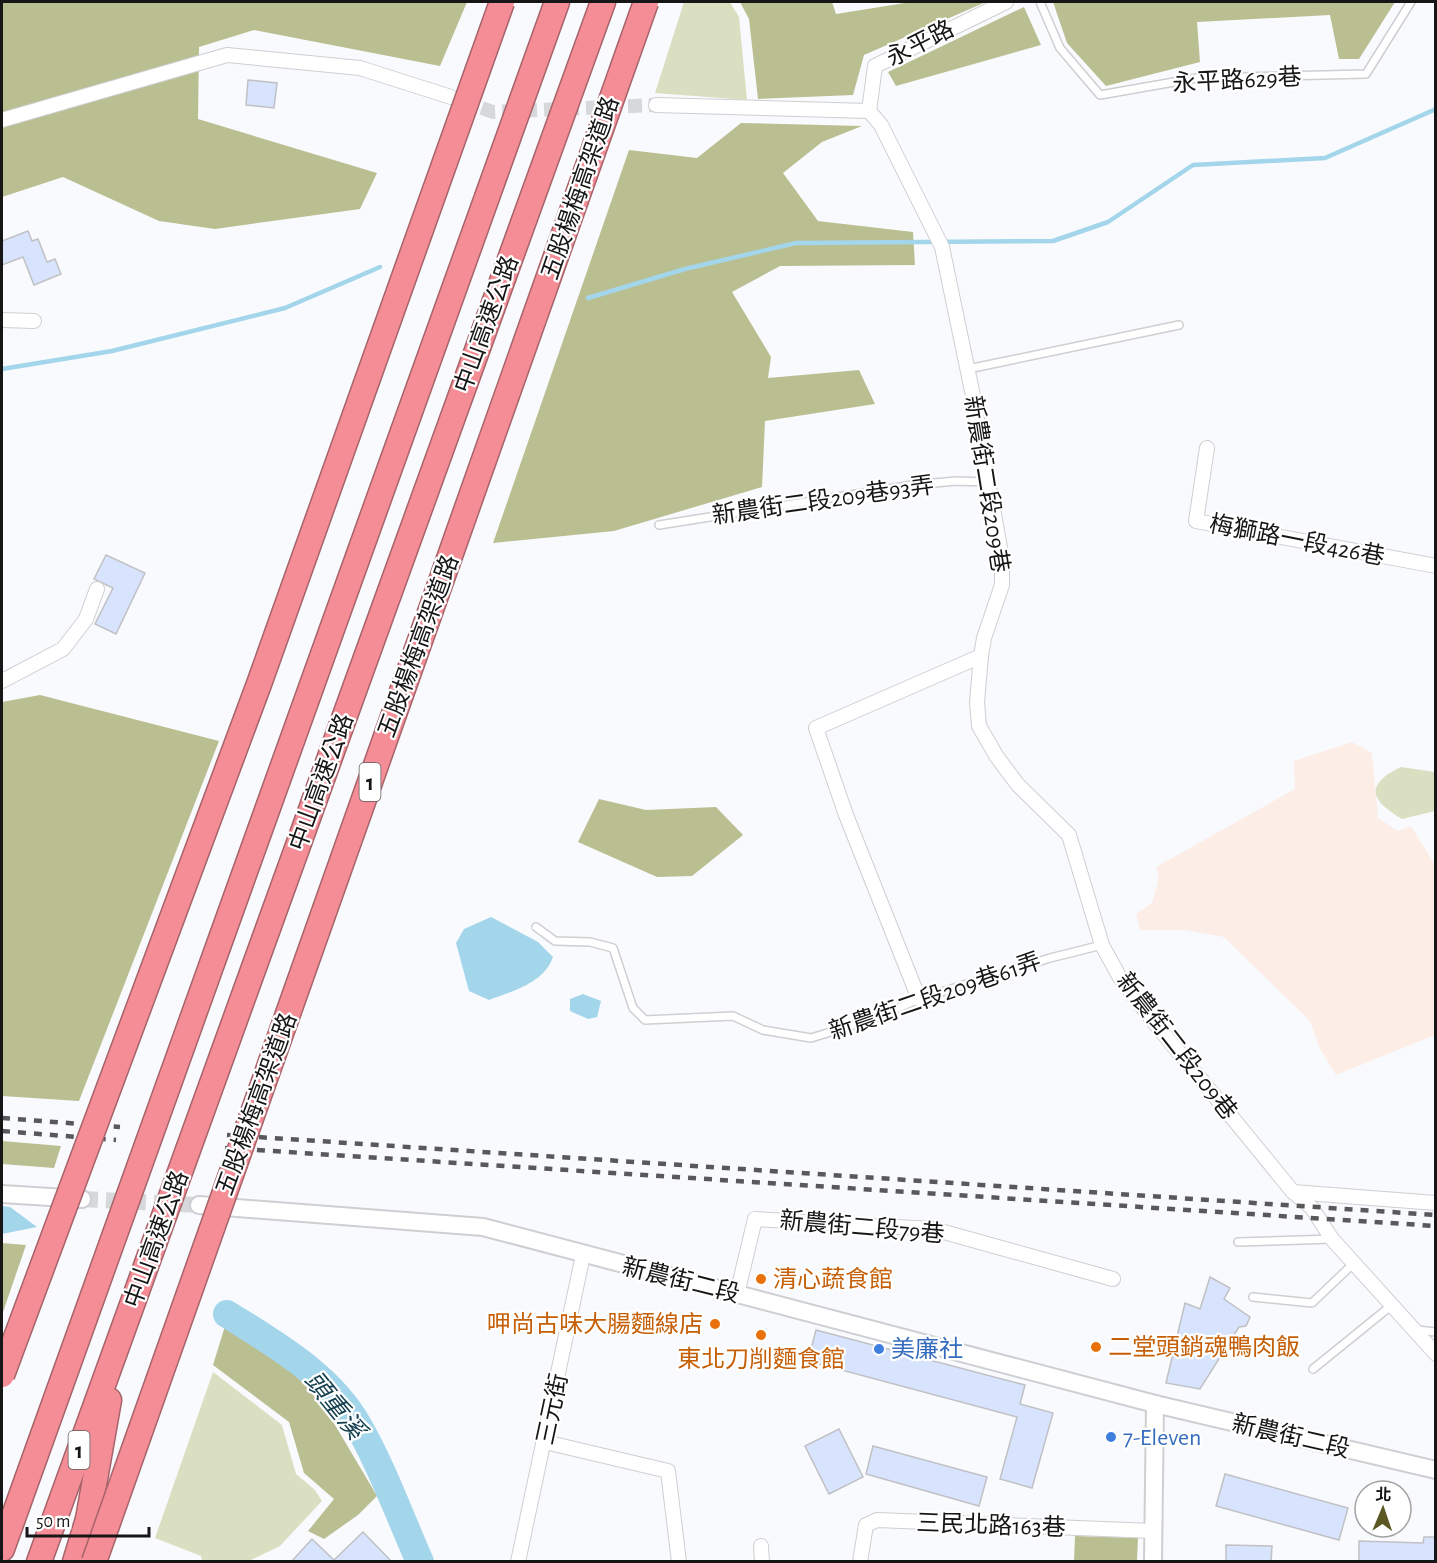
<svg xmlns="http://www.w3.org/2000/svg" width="1437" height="1563" font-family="'Alegreya Sans','Noto Sans TC',sans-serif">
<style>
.industrial{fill:#fcede7}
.green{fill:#dbdfc2}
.forest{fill:#babf92}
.water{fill:#a3d5eb}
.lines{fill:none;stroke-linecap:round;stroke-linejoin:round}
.stream{stroke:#a3d5eb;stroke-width:4.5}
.river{stroke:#a3d5eb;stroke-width:28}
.building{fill:#d8e4fd;stroke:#c0c1c4;stroke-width:1.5}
.minor-tunnel{stroke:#d7d8da;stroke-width:14;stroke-dasharray:14 7;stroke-linecap:butt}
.tertiary-tunnel{stroke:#d7d8da;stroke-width:16;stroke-dasharray:16 8;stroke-linecap:butt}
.service-casing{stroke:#cecfd2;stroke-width:10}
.minor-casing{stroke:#cecfd2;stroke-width:16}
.tertiary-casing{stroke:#cecfd2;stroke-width:20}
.motorway-casing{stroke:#a6636a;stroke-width:27}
.service{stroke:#fff;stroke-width:7}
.minor{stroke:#fff;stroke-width:14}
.tertiary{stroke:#fff;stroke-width:16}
.motorway{stroke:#f48d96;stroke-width:24}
.rail{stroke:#59595b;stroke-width:4.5;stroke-dasharray:8 8;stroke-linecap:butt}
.motorway-bridge-casing{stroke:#a6636a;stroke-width:27;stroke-linecap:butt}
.motorway-bridge{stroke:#f48d96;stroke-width:24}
.food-dot{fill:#e8710a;stroke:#fff;stroke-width:2}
.shop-dot{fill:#3f7fe0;stroke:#fff;stroke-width:2}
.labels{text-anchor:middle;stroke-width:4.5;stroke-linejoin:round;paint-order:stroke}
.shield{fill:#fff;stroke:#5c5c5d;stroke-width:1.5}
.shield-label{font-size:22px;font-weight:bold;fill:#161617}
.street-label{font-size:24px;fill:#161617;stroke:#fff}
.food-label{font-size:24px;fill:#c56008;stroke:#fff;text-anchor:start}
.shop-label{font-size:24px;fill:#366cbe;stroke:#fff;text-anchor:start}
.water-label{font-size:26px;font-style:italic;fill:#164151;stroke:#fff}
</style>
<rect width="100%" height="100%" fill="#f9fafd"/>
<path class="industrial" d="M1352,742L1372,753L1378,818L1398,831L1411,826L1435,865V1035L1336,1075L1320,1049L1310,1021L1224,937L1184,930H1140L1136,914L1152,903L1159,877L1156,867L1295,789L1294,761Z"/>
<g class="green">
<path d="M684,2H730L739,17L747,100L655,93Z"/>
<path d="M1401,767L1435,772V811L1402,819C1370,800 1364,785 1401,767Z"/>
<path d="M213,1372L282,1425L296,1474L315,1490L322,1501L280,1546L249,1561H202L201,1556L155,1538Z"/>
</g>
<g class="forest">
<path d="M2,2H467L440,66L254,30L199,47L198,119L377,173L360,209L215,229L159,221L63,177L2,197Z"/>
<path d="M740,2H832L836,14L911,2H986L864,55L853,95L758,99L749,19Z"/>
<path d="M1053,2H1395L1359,59H1339L1330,15L1197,22L1200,62L1106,86L1067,43Z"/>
<path d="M1024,7L1041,45L896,86L888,72Z"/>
<path d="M741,123L862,126L822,142L783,173L818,221L913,232L915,265L780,266L732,292L771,357L768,378L859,370L875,404L765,421L762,487L614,531L493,543L629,150L697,158Z"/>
<path d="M40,695L219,741L79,1101L2,1096V702Z"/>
<path d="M599,799L646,810L716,807L743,835L692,876L657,877L578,842Z"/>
<path d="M2,1141L61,1146L54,1168L2,1164Z"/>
<path d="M2,1243L26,1245L2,1315Z"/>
<path d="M225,1326L293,1370L328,1413L377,1496L358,1515L324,1539L308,1531L334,1499L304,1473L289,1422L213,1365Z"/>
<path d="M1075,1536L1138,1538L1137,1561H1074Z"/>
</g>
<g class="water">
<path d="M491,917L538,942L553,957C544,983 513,991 489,1000L469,991L456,943L464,929Z"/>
<path d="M583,994L601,1001L597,1017L588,1019L570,1011V999Z"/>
<path d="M2,1206L10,1207L37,1227L2,1234Z"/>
</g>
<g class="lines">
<g class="stream">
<path d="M588,298L685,269L796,243L1053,241L1108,222L1193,165L1325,158L1436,109"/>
<path d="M2,369L112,351L285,308L380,267"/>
</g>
<path class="river" d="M227,1314C275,1344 331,1376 359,1427C383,1469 400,1517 420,1562"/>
</g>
<g class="building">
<path d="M248,80L277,83L274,108L246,105Z"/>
<path d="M28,231L32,241L38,239L47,262L55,259L61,274L34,285L23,257L2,265V241Z"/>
<path d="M106,555L145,573L116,634L95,624L113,588L94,579Z"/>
<path d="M1210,1277L1230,1288L1224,1299L1250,1317L1246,1326L1239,1327L1200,1389L1166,1383L1185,1303L1200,1309Z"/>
<path d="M816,1330L1025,1385L1020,1404L1053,1413L1032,1488L1000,1479L1017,1417L808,1361Z"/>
<path d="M839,1429L863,1477L829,1494L805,1446Z"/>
<path d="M873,1446L987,1477L979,1506L866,1474Z"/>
<path d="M1225,1474L1348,1508L1339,1540L1216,1506Z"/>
<path d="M363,1532L392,1562H291L312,1539L334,1560Z"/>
<path d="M1424,1537H1436V1562H1359V1541L1423,1543Z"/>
<path d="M1226,1545L1272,1546L1271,1562H1226Z"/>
</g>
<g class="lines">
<path class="minor-tunnel" d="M462,101L493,112L656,105"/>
<path class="tertiary-tunnel" d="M82,1199L199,1205"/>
<defs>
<g id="service">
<path d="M1040,2L1060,48L1100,95L1197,78L1366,74L1411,2"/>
<path d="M968,369L1179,325"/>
<path d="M659,525L913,485L956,481L987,482"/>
<path d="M536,927L555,941L590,942L613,948L633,1008L645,1020L733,1016L763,1030L811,1038L873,1019L919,999L1050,958L1102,945"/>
<path d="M1238,1242L1332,1239"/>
<path d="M1253,1297L1312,1303L1354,1263"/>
<path d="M1417,1330L1436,1332"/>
<path d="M1313,1369L1392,1305"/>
</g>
<g id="minor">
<path d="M656,105L869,111"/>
<path d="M869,111L881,125L942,247L972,391L1002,559V585L984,638L981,656L977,702L979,726L997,757L1018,785L1069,835L1102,945L1119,976L1150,1017L1293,1192L1312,1208L1332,1239L1436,1354"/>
<path d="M869,111L875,66L1006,2"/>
<path d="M2,120L227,55L360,68L451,97"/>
<path d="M2,320L34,321"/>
<path d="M1207,448L1196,521L1436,566"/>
<path d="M2,681L63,649L86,619L97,589"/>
<path d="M919,999L846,815L816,728L981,656"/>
<path d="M1293,1192L1436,1203"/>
<path d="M737,1294L755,1219L933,1229L1113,1279"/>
<path d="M545,1442L668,1471L679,1562"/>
<path d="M761,1546L762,1562"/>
<path d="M518,1562L583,1255"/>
<path d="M860,1562L866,1525L877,1520L1153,1531"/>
</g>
<g id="tertiary">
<path d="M2,1194L82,1199"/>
<path d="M199,1205L483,1227L1155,1404L1436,1470"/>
<path d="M1153,1562L1155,1404"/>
</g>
<g id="motorway">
<path d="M2,1549L557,2"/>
<path d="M39,1562L603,2"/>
<path d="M75,1562L88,1519L109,1400"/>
</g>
</defs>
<use href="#service" class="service-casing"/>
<use href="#minor" class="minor-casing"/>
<use href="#tertiary" class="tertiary-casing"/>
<use href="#motorway" class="motorway-casing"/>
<use href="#service" class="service"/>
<use href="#minor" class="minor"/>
<use href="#tertiary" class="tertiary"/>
<use href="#motorway" class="motorway"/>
<g class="rail">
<path d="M2,1118L120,1127"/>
<path d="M2,1131L116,1140"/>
<path d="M227,1135L1436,1215"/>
<path d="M225,1148L1436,1226"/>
</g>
<defs>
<g id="motorway-bridge">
<path d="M2,1375L259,684L502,2"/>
<path d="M94,1562L646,2"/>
</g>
</defs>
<use href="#motorway-bridge" class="motorway-bridge-casing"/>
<use href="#motorway-bridge" class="motorway-bridge"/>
</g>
<g class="food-dot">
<circle cx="761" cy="1279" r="6"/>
<circle cx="715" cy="1324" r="6"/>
<circle cx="761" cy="1335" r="6"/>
<circle cx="1096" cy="1347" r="6"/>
</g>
<g class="shop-dot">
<circle cx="879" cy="1349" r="6"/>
<circle cx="1111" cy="1437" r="6"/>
</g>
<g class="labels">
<g class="shield">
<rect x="359.5" y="763" width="21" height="38" rx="4.5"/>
<rect x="68.5" y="1431" width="21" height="38" rx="4.5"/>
</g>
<g class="shield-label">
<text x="370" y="790">1</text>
<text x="79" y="1458">1</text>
</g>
<g class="street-label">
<text transform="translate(920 43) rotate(-27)" y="8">永平路</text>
<text transform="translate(1237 80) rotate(-3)" y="8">永平路629巷</text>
<text transform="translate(580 188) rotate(-71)" y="8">五股楊梅高架道路</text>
<text transform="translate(486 324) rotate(-70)" y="8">中山高速公路</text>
<text transform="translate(987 484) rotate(81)" y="8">新農街二段209巷</text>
<text transform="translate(823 500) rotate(-8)" y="8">新農街二段209巷93弄</text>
<text transform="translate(1297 540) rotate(11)" y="8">梅獅路一段426巷</text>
<text transform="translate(418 646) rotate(-70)" y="8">五股楊梅高架道路</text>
<text transform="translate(321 782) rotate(-70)" y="8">中山高速公路</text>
<text transform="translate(935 996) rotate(-19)" y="8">新農街二段209巷61弄</text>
<text transform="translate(1177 1046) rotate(52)" y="8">新農街二段209巷</text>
<text transform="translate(256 1104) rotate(-70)" y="8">五股楊梅高架道路</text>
<text transform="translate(862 1227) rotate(5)" y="8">新農街二段79巷</text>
<text transform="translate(156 1239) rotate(-70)" y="8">中山高速公路</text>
<text transform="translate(681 1280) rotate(14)" y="8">新農街二段</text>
<text transform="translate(552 1409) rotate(-78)" y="8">三元街</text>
<text transform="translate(1291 1436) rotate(13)" y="8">新農街二段</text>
<text transform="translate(991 1525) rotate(2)" y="8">三民北路163巷</text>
</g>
<g class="food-label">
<text x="773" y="1287">清心蔬食館</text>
<text x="703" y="1332" text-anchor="end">呷尚古味大腸麵線店</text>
<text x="1108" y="1355">二堂頭銷魂鴨肉飯</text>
<text x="761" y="1367" text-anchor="middle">東北刀削麵食館</text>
</g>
<g class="shop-label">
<text x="891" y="1357">美廉社</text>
<text x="1123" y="1445">7-Eleven</text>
</g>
<g class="water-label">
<text transform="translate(335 1405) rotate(51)" y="9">頭重溪</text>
</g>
</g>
<rect width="1437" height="1563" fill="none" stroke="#161617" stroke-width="6"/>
<g transform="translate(1383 1509) rotate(2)"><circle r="28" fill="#ffffff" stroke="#a2a2a2" stroke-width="1.5"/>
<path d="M0-4.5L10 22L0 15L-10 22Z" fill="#5b5824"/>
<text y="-9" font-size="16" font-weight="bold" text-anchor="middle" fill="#161617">北</text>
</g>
<path d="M27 1527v9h122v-9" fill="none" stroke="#161617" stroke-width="3"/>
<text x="36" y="1527" font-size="18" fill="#161617" stroke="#ffffff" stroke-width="4.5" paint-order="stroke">50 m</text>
</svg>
